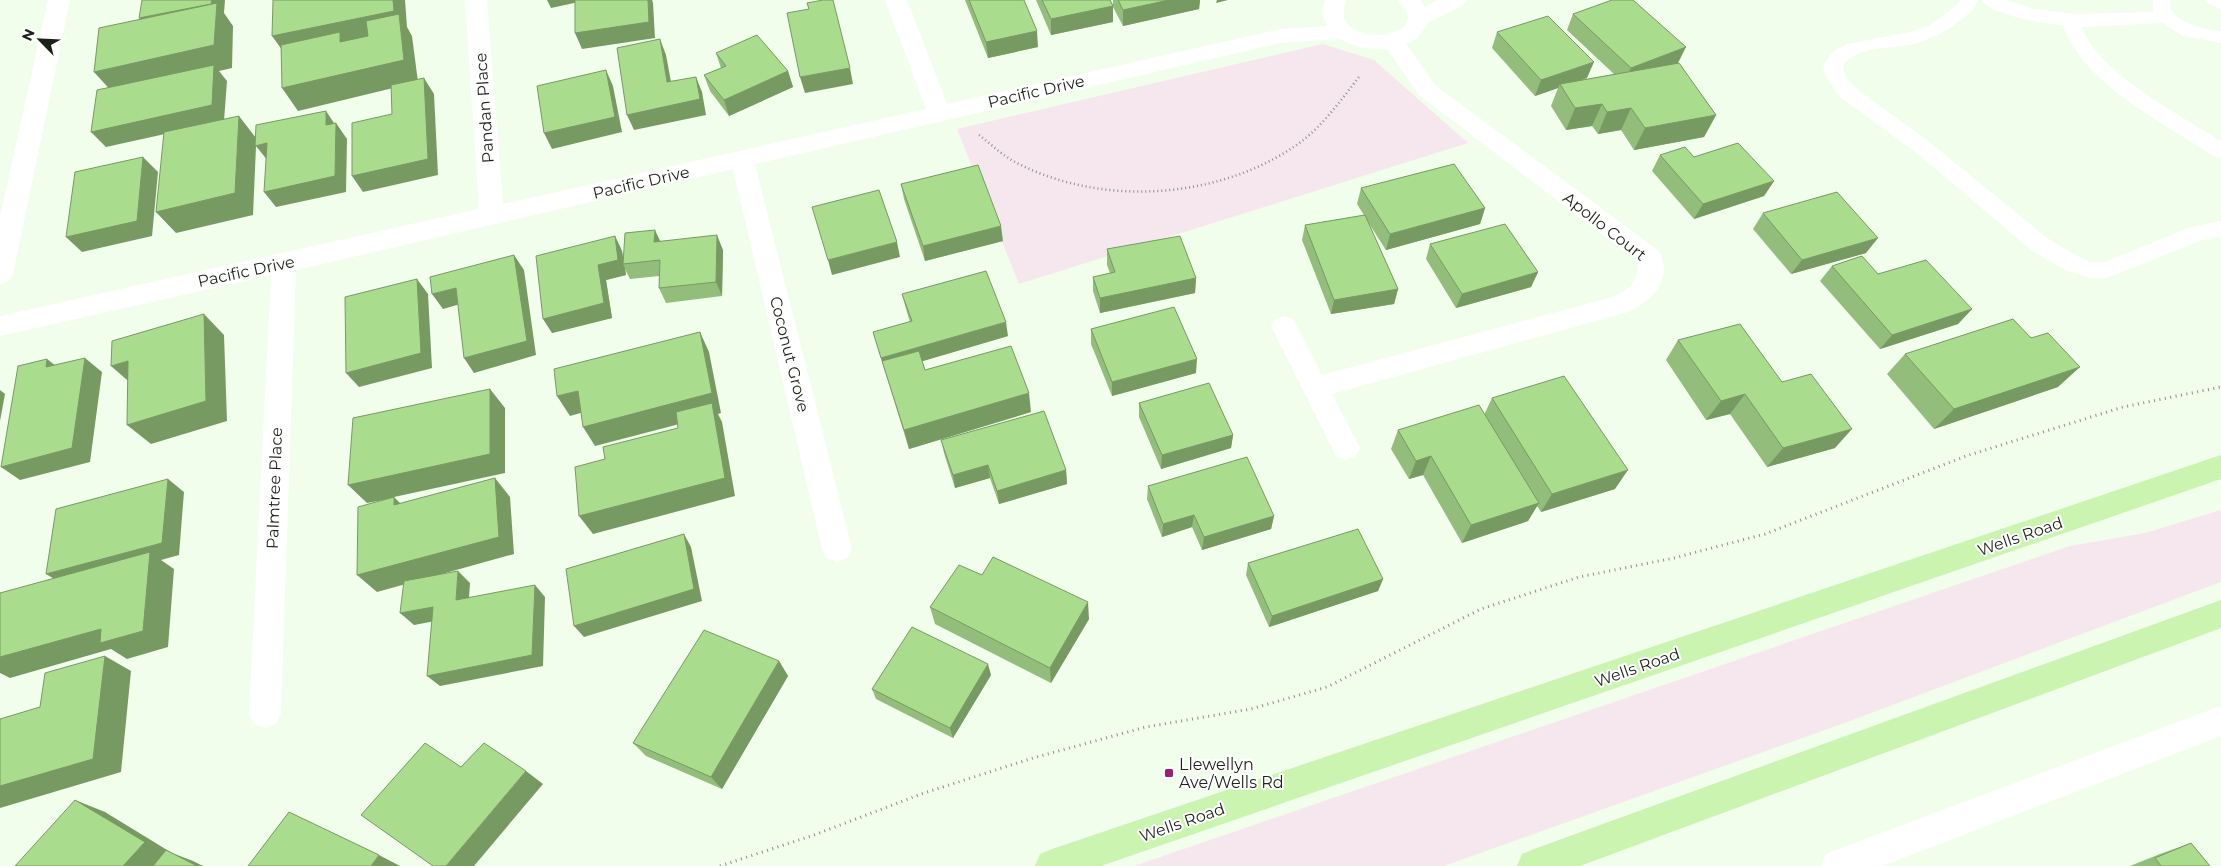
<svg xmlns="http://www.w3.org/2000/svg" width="2221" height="866" font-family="Montserrat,sans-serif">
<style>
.green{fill:#f6e7ee}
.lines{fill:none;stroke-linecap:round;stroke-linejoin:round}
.path-far1{stroke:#899284;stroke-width:2.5;stroke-dasharray:1 3;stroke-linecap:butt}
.path{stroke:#899284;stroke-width:3;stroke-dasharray:1 4.5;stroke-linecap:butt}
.service{fill:#fff;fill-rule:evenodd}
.minor{fill:#fff;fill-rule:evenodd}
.primary{fill:#caf4b0;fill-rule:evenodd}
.wall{fill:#92bd7a}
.shaded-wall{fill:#779a63}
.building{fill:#aadc8e;stroke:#779a63}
.poi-dot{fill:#9d1e72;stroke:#fff;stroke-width:2}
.labels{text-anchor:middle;stroke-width:4;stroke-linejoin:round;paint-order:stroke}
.street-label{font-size:16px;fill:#1c2119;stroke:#fff}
.poi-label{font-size:16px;fill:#1c2119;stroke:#fff;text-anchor:start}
</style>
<rect width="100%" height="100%" fill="#f1feeb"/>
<g class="green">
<path d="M1323,44L1374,60L1468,143L1019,284L957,129Z"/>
<path d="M2221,510V582L1850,721L1444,866H1134L2070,546L2145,533Z"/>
</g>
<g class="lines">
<path class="path-far1" d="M979,135C992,145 1004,157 1019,164C1104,207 1220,199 1298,144C1322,127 1341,100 1359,77"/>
<path class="path" d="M720,866L814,835L924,793L1033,758L1146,727L1251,709L1327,687L1481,609L1579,577L1674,558L1765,534L1966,456L2123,407L2221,387"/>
<g class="service">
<path d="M1960,0H1978C1974,11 1967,15 1958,22C1944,33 1931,39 1914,44C1893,49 1855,46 1843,66L1846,77L1854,87L1932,144L2047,238L2079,257L2091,262H2105L2191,227L2221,221V237L2202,240L2107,278H2090L2063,269L2031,250L1918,154L1840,97L1827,78L1823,66L1833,51L1848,44L1910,32L1929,26L1958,4Z"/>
<path d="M1981,0H2007L2033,9L2076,14L2153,12V0H2171L2170,9C2183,25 2201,29 2221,31V43L2181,35L2163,23L2082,27C2099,74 2180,114 2221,141V158L2214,156C2164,123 2084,85 2063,25C2045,24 1991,15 1981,0Z"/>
<path d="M2206,0H2221V9L2209,4Z"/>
</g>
<g class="minor">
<path d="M48,0H70L13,274L9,281L0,284V217Z"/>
<path d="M465,0H487L503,204L926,109L885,0H907L947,104L1281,29L1327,26L1322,13L1325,0H1347C1325,45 1418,43 1407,13C1406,9 1401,4 1398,0H1420L1425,7L1438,0H1467L1463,5L1429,22L1417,39L1406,44L1435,85L1659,251C1674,280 1652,301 1628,312L1332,394L1360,448L1356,456L1346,460L1336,456L1271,326L1275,319L1284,316L1293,319L1322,375L1612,297C1630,288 1638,283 1638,262L1419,95L1387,49L1362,48L1339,39L1281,43L755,164L852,549L847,558L837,562L827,558L822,549L733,169L296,270L281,713L276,724L265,728L254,724L249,713L271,275L0,336V316L479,209Z"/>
<path d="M2221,706V736L1882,866H1821L1826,854L1838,849Z"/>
</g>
<g class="primary">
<path d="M2221,455V479L1101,866H1035L1040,854L1052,849Z"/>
<path d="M2221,600V628L1580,866H1517L1522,854L1534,849Z"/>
</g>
</g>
<g class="wall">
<path d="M965,0H1024L1038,47L988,58Z"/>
<path d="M1036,0H1110L1113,5V0H1200L1199,9L1123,26L1113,7V22L1051,35Z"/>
<path d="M1573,14L1678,63L1716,115L1704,137L1634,150L1621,130L1598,134L1592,126L1566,130L1551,106L1558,88L1535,96L1492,48L1497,32L1587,78L1582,80L1614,74L1567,30Z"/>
<path d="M716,53L788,71L793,87L729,116L710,91L704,75L721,68Z"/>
<path d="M1660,155L1694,157L1774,181L1764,196L1694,219L1652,171Z"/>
<path d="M901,184L1003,241L925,261L904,199Z"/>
<path d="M1361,188L1485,208L1480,224L1386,250L1368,222L1398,289L1394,304L1331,314L1302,240L1305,225L1364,215L1357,204Z"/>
<path d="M1763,213L1866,253L1791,274L1753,229Z"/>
<path d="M615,236L622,251L623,258L660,241L723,250L722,296L666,303L659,288V276L630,279L625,269L626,275L606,280L612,318L552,333Z"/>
<path d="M1430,244L1538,272L1531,287L1456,308L1426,259Z"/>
<path d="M1107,249L1196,278L1195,293L1100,313L1093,291V277L1110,273L1107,265Z"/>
<path d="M1832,266L1878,274L1972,309L1958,324L1880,349L1820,281Z"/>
<path d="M902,294L1008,336L922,361L925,370L1031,412L909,449L873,332L910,322L906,309Z"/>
<path d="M1091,329L1196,373L1112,396L1091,344Z"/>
<path d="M1678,340L1782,382L1835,448L1767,467L1730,414L1706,420L1666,360Z"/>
<path d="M1905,354L2058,387L1934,429L1887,374Z"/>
<path d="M1492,398L1615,489L1541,512L1537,506L1528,521L1462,543L1423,475L1409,479L1391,449L1398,430L1484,415Z"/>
<path d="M1139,403L1233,435L1231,448L1161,469L1139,417Z"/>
<path d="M941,440L1066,470L1067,484L999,504L990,478L955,488L944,453Z"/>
<path d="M1148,486L1274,516L1271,529L1202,550L1192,527L1162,537L1147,499Z"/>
<path d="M1248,563L1383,579L1378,591L1269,627L1246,575Z"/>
<path d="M982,575L1089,619L1051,683L935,624L930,607Z"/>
<path d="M779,661L788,676L722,789L646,756L633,743Z"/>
<path d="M991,675L953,738L876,699L872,689Z"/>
<path d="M2191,843L2210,866H2130L2160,854Z"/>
</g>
<g class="shaded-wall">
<path d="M212,0H225L224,13L233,26L232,68L219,71L227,81L224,121L106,147L91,132L114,94L94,72L152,34L139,18Z"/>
<path d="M393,0H405L407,27L412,36L418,82L298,111L282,88L288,58L272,36Z"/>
<path d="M547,0H588L551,8Z"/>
<path d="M648,0H652L653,3L655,38L582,49L575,33Z"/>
<path d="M1169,0H1200L1199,9L1123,26V10Z"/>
<path d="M1217,0H1228L1216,3Z"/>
<path d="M1113,6V22L1051,35V19Z"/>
<path d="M1037,31L1038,47L988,58L986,42Z"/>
<path d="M660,39L666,55L674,98L667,82Z"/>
<path d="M1686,47L1678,63L1623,84L1631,68Z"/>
<path d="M1594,62L1587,78L1562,87L1560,84L1558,88L1535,96L1541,80Z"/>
<path d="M850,68L853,84L805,93L800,77Z"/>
<path d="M606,70L613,86L622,132L552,149L544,133Z"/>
<path d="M788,71L793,87L729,116L724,100Z"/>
<path d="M696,77L702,92L706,115L634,130L627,115Z"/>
<path d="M424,78L434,94L438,175L363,192L352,176Z"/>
<path d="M1602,104L1592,126L1566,130L1575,108Z"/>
<path d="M1631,108L1621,130L1598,134L1607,112Z"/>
<path d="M326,111L336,126V123L347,139L346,192L276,207L264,192L326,125Z"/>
<path d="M1716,115L1704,137L1634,150L1645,128Z"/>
<path d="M239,116L256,138L267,143L268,161L256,146L253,215L176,233L156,212Z"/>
<path d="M143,157L158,172L152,236L82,252L66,237Z"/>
<path d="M1774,181L1764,196L1694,219L1703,204Z"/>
<path d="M1485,208L1480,224L1386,250L1390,234Z"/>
<path d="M1001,226L1003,241L925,261L923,246Z"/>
<path d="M655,230L662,245L654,242Z"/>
<path d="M717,235L723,250L722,296L716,282Z"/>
<path d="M615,236L622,251L624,264H623L625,269L626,275L606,280L612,318L552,333L543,319L598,265Z"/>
<path d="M1878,238L1866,253L1791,274L1802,260Z"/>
<path d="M897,242L900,257L832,275L828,260Z"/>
<path d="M514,255L524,270L536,355L474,373L464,358Z"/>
<path d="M1538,272L1531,287L1456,308L1462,294Z"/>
<path d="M1196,278L1195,293L1100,313V298Z"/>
<path d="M417,279L428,294L432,368L359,387L346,373Z"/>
<path d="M456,288L467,302L443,309L432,294Z"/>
<path d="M1398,289L1394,304L1331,314L1334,300Z"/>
<path d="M1972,309L1958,324L1880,349L1892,335Z"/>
<path d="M204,314L224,335L227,421L151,444L127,425Z"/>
<path d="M1006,322L1008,336L886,372L882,361L885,372L881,358Z"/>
<path d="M700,332L709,352L721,413L718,414L722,422L735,496L593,534L579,516L714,415L595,446L583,427Z"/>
<path d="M85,358L102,372L90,462L20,480L1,467Z"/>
<path d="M47,359L65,373L46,367Z"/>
<path d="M1197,359L1196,373L1112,396V382Z"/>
<path d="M128,361L134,386L111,366Z"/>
<path d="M2080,367L2058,387L1934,429L1954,409Z"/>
<path d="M490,389L505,408V473L394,497L412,515L394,505V498L367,503L348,485Z"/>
<path d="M0,390L5,394L0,421Z"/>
<path d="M578,391L591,410L570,416L557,396Z"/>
<path d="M1029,393L1031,412L909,449L904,430Z"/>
<path d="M1745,394L1730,414L1706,420L1721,401Z"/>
<path d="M1852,429L1835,448L1767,467L1783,448Z"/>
<path d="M1233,435L1231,448L1161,469L1162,455Z"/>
<path d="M1431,456L1423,475L1409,479L1416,461Z"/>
<path d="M988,465L990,478L955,488L953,475Z"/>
<path d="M1066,470L1067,484L999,504L997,491Z"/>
<path d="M1628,470L1615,489L1541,512L1552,494Z"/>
<path d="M495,478L510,497L514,554L377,592L357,575Z"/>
<path d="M168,479L184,492L179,555L161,560L174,569L168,647L127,659L111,649L10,678L0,673V657L66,586L46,574Z"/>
<path d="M1539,503L1528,521L1462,543L1471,525Z"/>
<path d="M1194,515L1192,527L1162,537L1163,524Z"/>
<path d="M1274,516L1271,529L1202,550L1204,537Z"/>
<path d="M684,534L691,547L702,601L584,637L574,626Z"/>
<path d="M458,571L470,583L468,612L456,600Z"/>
<path d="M1383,579L1378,591L1269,627L1272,616Z"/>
<path d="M535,585L545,597L543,666L440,686L427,676Z"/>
<path d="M1088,602L1089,619L1051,683L1050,668Z"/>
<path d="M433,607L446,619L414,625L400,613Z"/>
<path d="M105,656L131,671L121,772L0,808V786Z"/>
<path d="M779,661L788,676L722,789L711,777Z"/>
<path d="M988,664L991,675L953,738L950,728Z"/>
<path d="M526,771L543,784L474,866H446Z"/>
<path d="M75,800L105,812L172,853L193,861L203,866H123Z"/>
<path d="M379,855L400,866H371Z"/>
</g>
<g class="building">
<path d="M142,0H212L211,4L139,18Z"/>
<path d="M273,0H393L394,11L272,36Z"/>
<path d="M575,0H648L649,22L575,33Z"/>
<path d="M823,0H833L850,68L800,77L787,13L809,9L807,3Z"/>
<path d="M969,0H1024L1037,31L986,42Z"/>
<path d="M1042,0H1110L1113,6L1051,19Z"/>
<path d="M1118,0H1169L1123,10Z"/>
<path d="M1612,0H1633L1686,47L1631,68L1573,14Z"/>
<path d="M217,3L214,45L94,72L99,28Z"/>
<path d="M399,14L404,60L282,88L281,45L340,32V42L368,36L366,21Z"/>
<path d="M1548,16L1594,62L1541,80L1497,32Z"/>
<path d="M757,35L788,71L724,100L704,75L726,66L716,53Z"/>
<path d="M660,39L667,82L696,77L700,99L627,115L617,48Z"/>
<path d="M1679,63L1716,115L1645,128L1631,108L1607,112L1602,104L1575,108L1560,84Z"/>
<path d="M214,65L212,105L91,132L97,90Z"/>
<path d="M606,70L615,117L544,133L537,86Z"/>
<path d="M424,78L428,159L352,176V123L392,114L391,85Z"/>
<path d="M326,111V125L336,123L335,176L264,192L267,143L255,146L256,125Z"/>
<path d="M239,116L235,193L156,212L164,132Z"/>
<path d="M1738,143L1774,181L1703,204L1660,155L1685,147L1694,157Z"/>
<path d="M143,157L137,221L66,237L75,172Z"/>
<path d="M1454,164L1485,208L1390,234L1361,188Z"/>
<path d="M978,165L1001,226L923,246L901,184Z"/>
<path d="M879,190L897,242L828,260L812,207Z"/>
<path d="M1837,192L1878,238L1802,260L1763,213Z"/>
<path d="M1365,215L1398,289L1334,300L1305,225Z"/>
<path d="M1505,224L1538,272L1462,294L1430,244Z"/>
<path d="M655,230L654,242L717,235L716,282L659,288L660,260L623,264L625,233Z"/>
<path d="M615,236L618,260L598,265L604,303L543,319L536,256Z"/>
<path d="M1180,236L1196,278L1100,298L1093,277L1115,272L1107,249Z"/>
<path d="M514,255L527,341L464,358L456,288L432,294L430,277Z"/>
<path d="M1862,256L1878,274L1926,260L1972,309L1892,335L1832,266Z"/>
<path d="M986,271L1006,322L881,358L873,332L912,321L902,294Z"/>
<path d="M417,279L421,353L346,373L345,297Z"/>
<path d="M1174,307L1197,359L1112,382L1091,329Z"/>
<path d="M204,314L206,401L127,425L128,361L111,366L112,341Z"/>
<path d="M2013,319L2031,338L2048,333L2080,367L1954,409L1905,354Z"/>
<path d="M1740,324L1782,382L1811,374L1852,429L1783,448L1745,394L1721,401L1678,340Z"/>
<path d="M700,332L712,393L583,427L578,391L557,396L554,369Z"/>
<path d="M1011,346L1029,393L904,430L882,361L919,351L925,370Z"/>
<path d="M85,358L72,448L1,467L18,366L47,359L46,367Z"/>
<path d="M1564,376L1628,470L1552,494L1492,398Z"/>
<path d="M1209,383L1233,435L1162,455L1139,403Z"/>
<path d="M490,389V454L348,485L353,418Z"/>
<path d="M712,403L725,478L579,516L575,467L605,459L603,447L678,428L676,412Z"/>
<path d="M1479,405L1539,503L1471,525L1431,456L1416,461L1398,430Z"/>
<path d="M1044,411L1066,470L997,491L988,465L953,475L941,440Z"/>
<path d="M1247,457L1274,516L1204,537L1194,515L1163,524L1148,486Z"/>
<path d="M495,478L499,537L357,575L358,507L394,497V505Z"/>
<path d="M168,479L162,543L46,574L56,509Z"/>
<path d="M1358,529L1383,579L1272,616L1248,563Z"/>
<path d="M684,534L694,589L574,626L566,569Z"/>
<path d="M150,552L143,631L100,643L101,629L0,657V593Z"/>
<path d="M993,557L1088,602L1050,668L930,607L959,565L982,575Z"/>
<path d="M458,571L456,600L535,585L532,655L427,676L433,607L400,613L404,581Z"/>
<path d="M912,627L988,664L950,728L872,689Z"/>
<path d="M704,630L779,661L711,777L633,743Z"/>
<path d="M105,656L93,759L0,786V719L40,707L45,673Z"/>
<path d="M425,743L461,767L484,743L526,771L446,866H433L361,815Z"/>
<path d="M75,800L145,842L123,866H15Z"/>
<path d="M289,812L379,855L371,866H248Z"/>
<path d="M2191,843L2210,866H2161L2155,858Z"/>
<path d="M166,850L197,866H153Z"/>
</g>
<rect class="poi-dot" x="1164" y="768" width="10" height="10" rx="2.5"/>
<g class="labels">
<g class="street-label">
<text transform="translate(1036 91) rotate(-13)" y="6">Pacific Drive</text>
<text transform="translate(484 108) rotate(-94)" y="6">Pandan Place</text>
<text transform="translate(641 182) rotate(-13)" y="6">Pacific Drive</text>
<text transform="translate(1605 226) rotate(38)" y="6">Apollo Court</text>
<text transform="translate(246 271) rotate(-12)" y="6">Pacific Drive</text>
<text transform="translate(790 354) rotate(76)" y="6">Coconut Grove</text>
<text transform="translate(274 488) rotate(-88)" y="6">Palmtree Place</text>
<text transform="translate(2020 536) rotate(-19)" y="6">Wells Road</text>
<text transform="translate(1637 667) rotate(-19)" y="6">Wells Road</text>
<text transform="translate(1182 822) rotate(-19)" y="6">Wells Road</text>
</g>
<g class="poi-label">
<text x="1179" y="770">Llewellyn<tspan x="1179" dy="18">Ave/Wells Rd</tspan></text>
</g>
</g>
<g transform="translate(40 40) rotate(294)" stroke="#ffffff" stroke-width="4" paint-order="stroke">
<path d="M0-4L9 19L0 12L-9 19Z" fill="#1c2119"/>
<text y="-8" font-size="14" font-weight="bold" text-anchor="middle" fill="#1c2119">N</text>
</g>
</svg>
